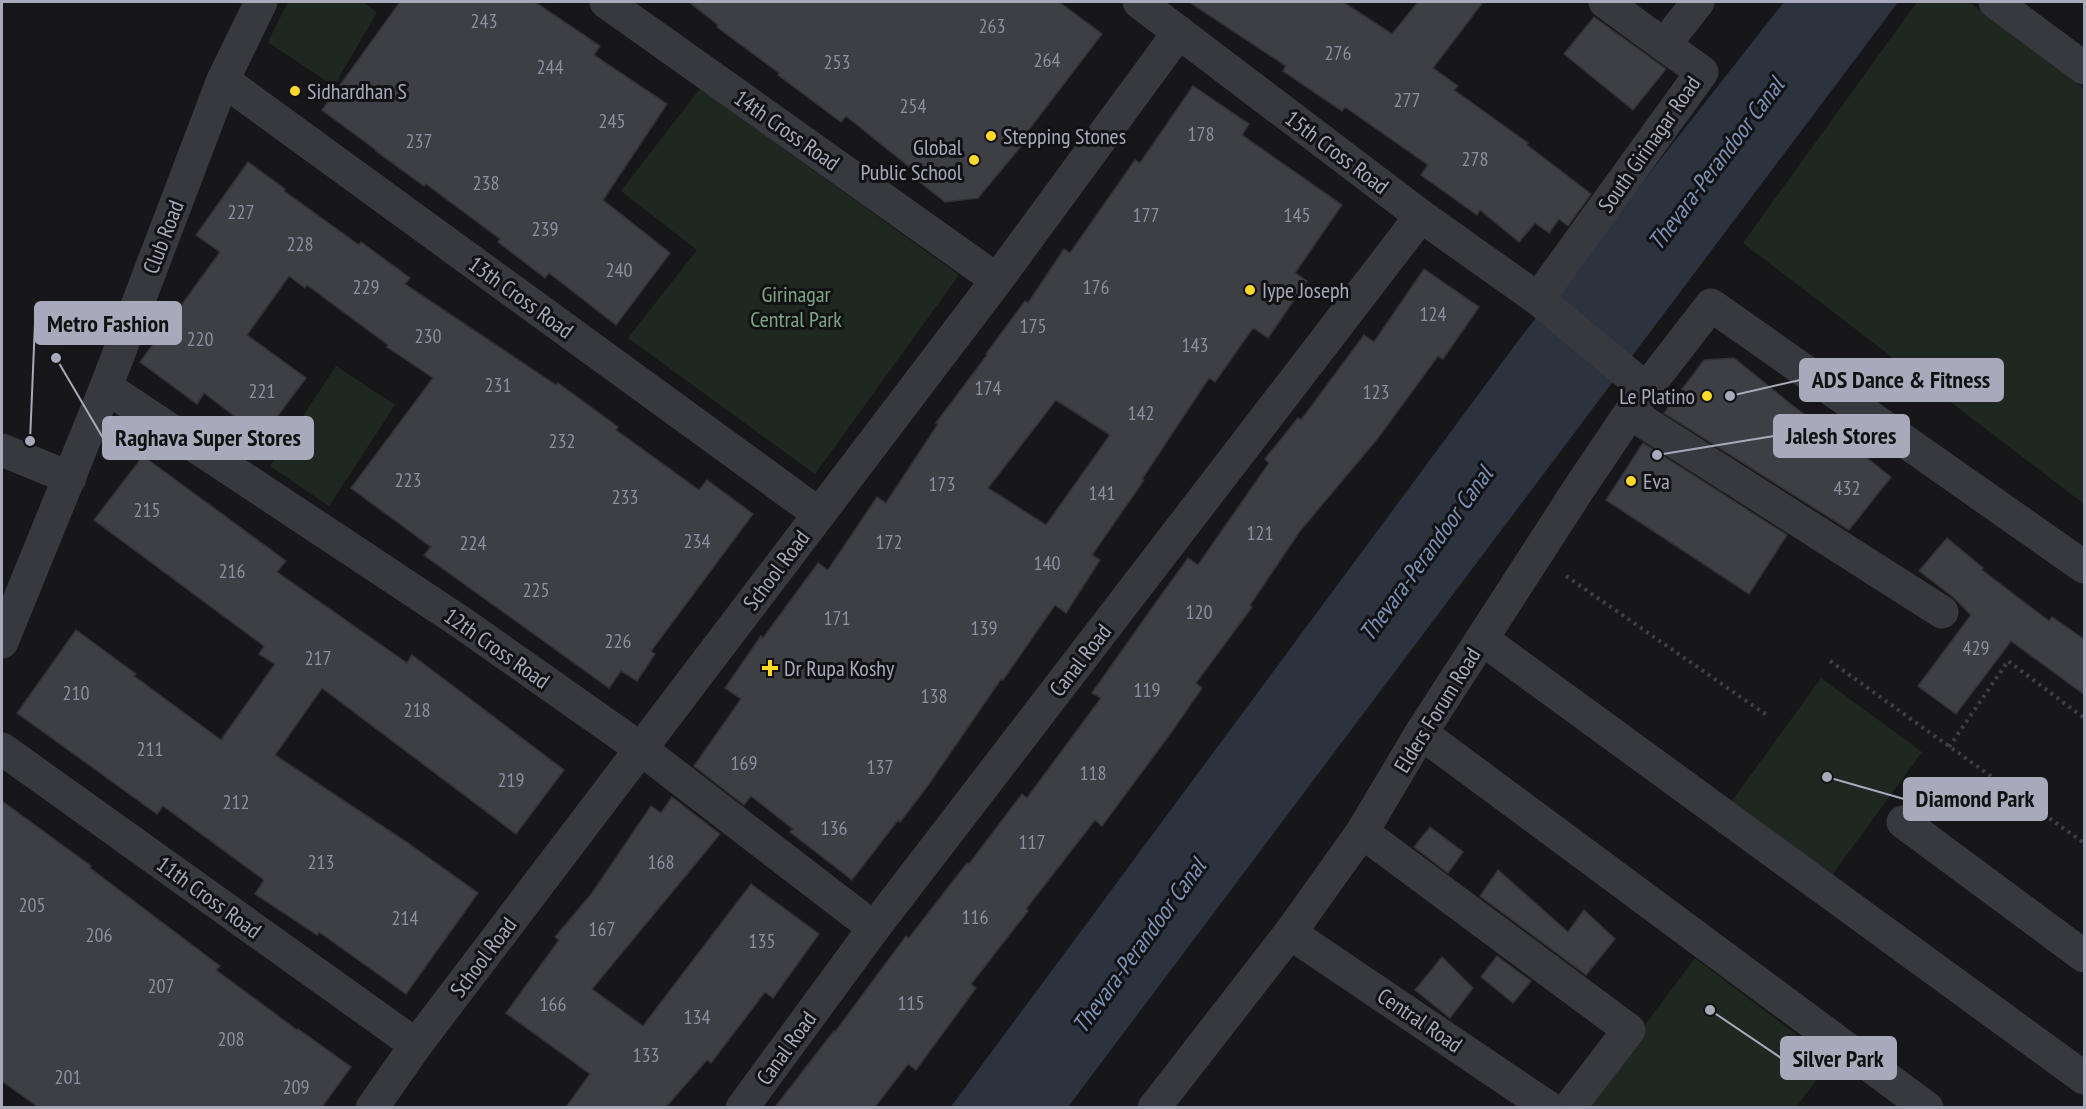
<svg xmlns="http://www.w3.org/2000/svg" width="2086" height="1109" font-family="'PT Sans Narrow',sans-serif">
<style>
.green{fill:#1e2821}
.water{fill:#2b333f}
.building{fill:#3e3e45;stroke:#323136;stroke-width:1.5;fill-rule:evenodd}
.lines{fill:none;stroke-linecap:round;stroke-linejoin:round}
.path{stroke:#3d3e46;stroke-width:4;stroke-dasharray:3 4.5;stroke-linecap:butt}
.minor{stroke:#38383f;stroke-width:33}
.poi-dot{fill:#ffda29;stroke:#121214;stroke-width:2}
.labels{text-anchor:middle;stroke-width:6;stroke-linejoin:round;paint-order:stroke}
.number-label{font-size:20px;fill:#8e8f9e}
.poi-label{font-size:22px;fill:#a8aabb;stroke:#121214;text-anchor:start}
.street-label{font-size:22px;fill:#a8aabb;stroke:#121214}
.park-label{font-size:22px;fill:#7da787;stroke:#121214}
.water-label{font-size:24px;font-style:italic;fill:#7c92b9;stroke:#121214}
.leader{fill:none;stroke:#a8aabb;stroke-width:2}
.callout-dot{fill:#a8aabb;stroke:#121214;stroke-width:2}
.callout{fill:#a8aabb;stroke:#a8aabb;stroke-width:2}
.callout-label{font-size:24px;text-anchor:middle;font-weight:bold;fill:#111}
</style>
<rect width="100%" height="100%" fill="#171719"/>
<g class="green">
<path d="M288,2H362L377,12L334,86L268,42Z"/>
<path d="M1917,2H1969L2084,89V504L1743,243Z"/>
<path d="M702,86L778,145L959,275L815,474L628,338L697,250L621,191Z"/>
<path d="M336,366L395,405L329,506L270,466Z"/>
<path d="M1821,678L1922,752L1832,875L1732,801Z"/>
<path d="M1695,958L1831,1061L1796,1107L1590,1108L1586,1104Z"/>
</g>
<path class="water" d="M1784,2H1898L1068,1107L950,1108L1518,341Z"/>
<g class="building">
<path d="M400,2H535L600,46L594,55L667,104L603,200L670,253L616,325L549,273L545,278L498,242L500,239L426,184L424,186L376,151V150L322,110Z"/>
<path d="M689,2H1059L1102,34L1024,136L1027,139L978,198L945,202L920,182L923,178L846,116L841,122L778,75L779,73L717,27L718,25Z"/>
<path d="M1189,2H1343L1392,34L1418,2H1483L1433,68L1458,86L1454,90L1528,143L1527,145L1591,194L1568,226L1559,219L1549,233L1535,223L1519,242L1480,210L1477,215L1421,175L1428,165L1345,107L1342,111L1283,71L1286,66Z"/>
<path d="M1594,17L1666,69L1633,110L1564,54Z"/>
<path d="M1193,86L1249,124L1242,135L1342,205L1295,273L1307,281L1268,338L1253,328L1215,382L1209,378L1142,479L1144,480L1092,555L1100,560L1066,613L1055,605L1003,680L1001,679L929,784L900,822L898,820L852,880L790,832L793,829L751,796L744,805L694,766L741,699L725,688L761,636L763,638L818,563L828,570L877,497L886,503L938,424L936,423L987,355L986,354L1025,301L1028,303L1064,249L1070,253L1135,160L1140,163ZM1056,400L1110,435L1046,525L988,488Z"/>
<path d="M248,162L285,189L284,191L359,245L361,242L410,278L405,284L556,385L558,383L618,427L616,430L699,490L707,480L753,514L651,651L655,654L637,681L621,671L609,688L424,555L431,547L351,488L433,378L387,347L388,345L307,285L305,288L289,276L247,335L306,378L262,437L204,393L197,404L140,362L220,252L196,235Z"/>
<path d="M1424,269L1479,307L1443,359L1438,356L1378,438L1300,531L1250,605L1252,607L1196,683L1202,688L1173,730L1102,826L1095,820L1026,909L1028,911L971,984L976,988L916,1070L908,1064L875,1107H775L834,1031L835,1032L906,936L909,938L967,863L969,864L1022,794L1027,798L1101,698L1092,693L1152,608L1188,558L1198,565L1269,463L1265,459L1298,418L1301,420L1364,335L1374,342Z"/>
<path d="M1734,358L1792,405L1845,445L1847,442L1891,477L1849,530L1664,413L1704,360Z"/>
<path d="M1643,443L1787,535L1749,594L1606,500Z"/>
<path d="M143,456L286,561L277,572L407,663L412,655L564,770L516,834L322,688L275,755L405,841L478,893L406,994L319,932L317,935L255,894L264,880L163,806L157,814L17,713L76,630L136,674L134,676L221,740L275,664L259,654L264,646L94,520Z"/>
<path d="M1947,538L1983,568L1982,570L2049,621L2052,617L2085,640V695L2011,641L1956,714L1918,686L1971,615L1953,597L1919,571Z"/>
<path d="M672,797L720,834L592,989L643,1026L751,884L819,934L773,998L765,992L711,1063L707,1060L666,1107H566L590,1074L506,1013L559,940L555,937L592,893L651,806L661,813Z"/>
<path d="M2,801L91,866L90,868L220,966L216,970L297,1030L298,1029L351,1067L322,1107H38L2,1081Z"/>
<path d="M1430,827L1463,852L1448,873L1414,847Z"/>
<path d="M1498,870L1568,932L1584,910L1615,939L1586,975L1480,896Z"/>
<path d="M1497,956L1531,981L1513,1003L1481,977Z"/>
<path d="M1442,957L1473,988L1450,1018L1415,990Z"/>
</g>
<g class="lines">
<g class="path">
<path d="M1566,576L1768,716"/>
<path d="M1830,661L2084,843"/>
<path d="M1949,747L2008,661L2084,718"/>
</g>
<g class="minor">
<path d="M606,2L997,280"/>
<path d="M1139,2L1421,216L1538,299L1646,389"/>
<path d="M1605,2L1664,45"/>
<path d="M1995,2L2084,68"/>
<path d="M223,80L819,514"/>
<path d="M1538,299L1702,72L1664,45L1698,2"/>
<path d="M106,387L462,623L641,749L874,928"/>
<path d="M1630,413L1942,612"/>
<path d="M2,450L70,478"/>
<path d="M1482,639L2084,1078"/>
<path d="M2,642L106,387L223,80L261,2"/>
<path d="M1421,733L1927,1108"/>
<path d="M2,749L416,1045"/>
<path d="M1903,822L2084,956"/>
<path d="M1362,832L1629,1030L1569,1108"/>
<path d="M1290,933L1549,1108"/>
<path d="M372,1108L416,1045L997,280L1179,32"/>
<path d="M742,1108L874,928L1421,216"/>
<path d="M1154,1108L1290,933L1362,832L1421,733L1578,490L1646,389L1711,305L2084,567"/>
</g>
</g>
<g class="poi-dot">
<circle cx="295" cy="91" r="6"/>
<circle cx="991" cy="136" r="6"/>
<circle cx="974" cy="160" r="6"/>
<circle cx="1250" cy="290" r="6"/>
<circle cx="1707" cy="396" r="6"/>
<circle cx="1631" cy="481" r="6"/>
<path d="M767 659h6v6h6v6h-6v6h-6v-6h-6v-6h6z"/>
</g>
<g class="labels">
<g class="number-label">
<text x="484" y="28">243</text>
<text x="992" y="33">263</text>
<text x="1338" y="60">276</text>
<text x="1047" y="67">264</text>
<text x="837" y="69">253</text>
<text x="550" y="74">244</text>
<text x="1407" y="107">277</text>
<text x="913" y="113">254</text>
<text x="612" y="128">245</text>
<text x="1201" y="141">178</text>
<text x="419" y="148">237</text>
<text x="1475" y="166">278</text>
<text x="486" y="190">238</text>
<text x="241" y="219">227</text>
<text x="1146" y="222">177</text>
<text x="1297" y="222">145</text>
<text x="545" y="236">239</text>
<text x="300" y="251">228</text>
<text x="619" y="277">240</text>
<text x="366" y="294">229</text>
<text x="1096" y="294">176</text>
<text x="1433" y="321">124</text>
<text x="1033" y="333">175</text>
<text x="428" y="343">230</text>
<text x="200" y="346">220</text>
<text x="1195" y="352">143</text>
<text x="498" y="392">231</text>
<text x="988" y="395">174</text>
<text x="262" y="398">221</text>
<text x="1376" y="399">123</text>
<text x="1141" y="420">142</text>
<text x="562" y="448">232</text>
<text x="408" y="487">223</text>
<text x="942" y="491">173</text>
<text x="1847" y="495">432</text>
<text x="1102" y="500">141</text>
<text x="625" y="504">233</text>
<text x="147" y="517">215</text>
<text x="1260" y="540">121</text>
<text x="697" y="548">234</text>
<text x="889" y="549">172</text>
<text x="473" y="550">224</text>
<text x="1047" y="570">140</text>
<text x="232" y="578">216</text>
<text x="536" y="597">225</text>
<text x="1199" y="619">120</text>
<text x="837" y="625">171</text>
<text x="984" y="635">139</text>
<text x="618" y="648">226</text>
<text x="1976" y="655">429</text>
<text x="318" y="665">217</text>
<text x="1147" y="697">119</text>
<text x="76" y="700">210</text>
<text x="934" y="703">138</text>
<text x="417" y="717">218</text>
<text x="150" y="756">211</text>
<text x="744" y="770">169</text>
<text x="880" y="774">137</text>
<text x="1093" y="780">118</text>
<text x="511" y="787">219</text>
<text x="236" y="809">212</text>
<text x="834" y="835">136</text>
<text x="1032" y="849">117</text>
<text x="321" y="869">213</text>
<text x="661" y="869">168</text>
<text x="32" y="912">205</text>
<text x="975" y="924">116</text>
<text x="405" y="925">214</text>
<text x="602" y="936">167</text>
<text x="99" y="942">206</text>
<text x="762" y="948">135</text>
<text x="161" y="993">207</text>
<text x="911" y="1010">115</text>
<text x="553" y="1011">166</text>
<text x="697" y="1024">134</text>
<text x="231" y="1046">208</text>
<text x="646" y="1062">133</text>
<text x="68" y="1084">201</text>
<text x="296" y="1094">209</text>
</g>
<g class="poi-label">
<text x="307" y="99">Sidhardhan S</text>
<text x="1003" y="144">Stepping Stones</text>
<text x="962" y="155" text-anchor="end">Global<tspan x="962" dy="25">Public School</tspan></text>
<text x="1262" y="298">Iype Joseph</text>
<text x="1695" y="404" text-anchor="end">Le Platino</text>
<text x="1643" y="489">Eva</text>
<text x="784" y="676">Dr Rupa Koshy</text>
</g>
<g class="street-label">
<text transform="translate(787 130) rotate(35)" y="8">14th Cross Road</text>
<text transform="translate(1649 144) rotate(-55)" y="8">South Girinagar Road</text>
<text transform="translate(1337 152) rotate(37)" y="8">15th Cross Road</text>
<text transform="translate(163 237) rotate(-69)" y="8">Club Road</text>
<text transform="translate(521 297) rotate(36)" y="8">13th Cross Road</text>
<text transform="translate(776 570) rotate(-53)" y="8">School Road</text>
<text transform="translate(497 648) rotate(35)" y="8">12th Cross Road</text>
<text transform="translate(1080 660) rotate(-52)" y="8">Canal Road</text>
<text transform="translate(1437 710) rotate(-58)" y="8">Elders Forum Road</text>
<text transform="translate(209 897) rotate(36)" y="8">11th Cross Road</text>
<text transform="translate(483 957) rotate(-53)" y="8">School Road</text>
<text transform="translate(1420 1020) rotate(34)" y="8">Central Road</text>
<text transform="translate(786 1048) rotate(-54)" y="8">Canal Road</text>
</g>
<g class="park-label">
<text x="796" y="302">Girinagar<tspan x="796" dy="25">Central Park</tspan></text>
</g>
<g class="water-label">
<text transform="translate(1716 164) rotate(-53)" y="8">Thevara-Perandoor Canal</text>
<text transform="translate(1426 554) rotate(-54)" y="8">Thevara-Perandoor Canal</text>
<text transform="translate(1139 946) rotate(-54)" y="8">Thevara-Perandoor Canal</text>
</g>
</g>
<path class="leader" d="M30 441L35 323M1730 396L1800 380M1657 455L1774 436M56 358L103 438M1827 777L1904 799M1710 1010L1781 1058"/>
<g class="callout-dot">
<circle cx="30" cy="441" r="6"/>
<circle cx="1730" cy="396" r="6"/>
<circle cx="1657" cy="455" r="6"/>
<circle cx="56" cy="358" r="6"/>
<circle cx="1827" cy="777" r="6"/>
<circle cx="1710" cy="1010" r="6"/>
</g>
<g class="callout">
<rect x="35" y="302" width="146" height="42" rx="6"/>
<rect x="1800" y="359" width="203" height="42" rx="6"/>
<rect x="1774" y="415" width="135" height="42" rx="6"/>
<rect x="103" y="417" width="210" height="42" rx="6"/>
<rect x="1904" y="778" width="143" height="42" rx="6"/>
<rect x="1781" y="1037" width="115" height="42" rx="6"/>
</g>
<g class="callout-label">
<text x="108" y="332">Metro Fashion</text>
<text x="1901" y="388">ADS Dance &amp; Fitness</text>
<text x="1841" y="444">Jalesh Stores</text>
<text x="208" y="446">Raghava Super Stores</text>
<text x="1975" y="807">Diamond Park</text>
<text x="1838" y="1067">Silver Park</text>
</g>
<rect width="2086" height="1109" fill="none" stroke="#a8aabb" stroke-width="6"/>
</svg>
